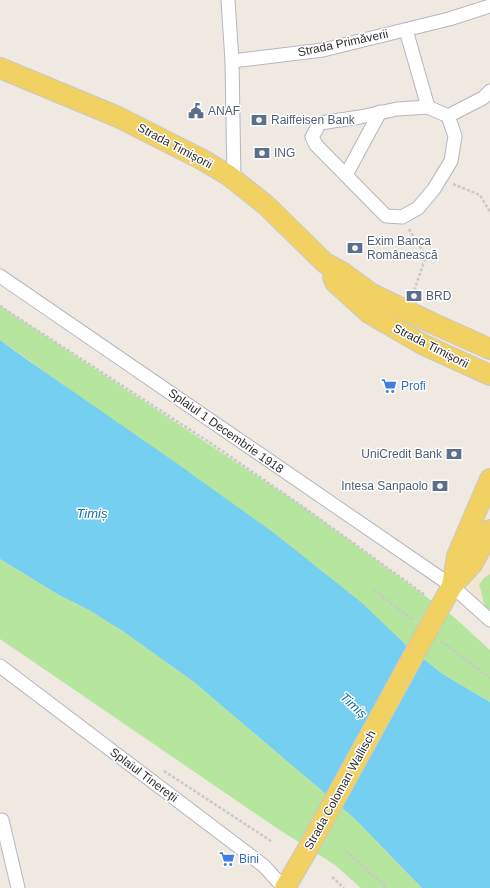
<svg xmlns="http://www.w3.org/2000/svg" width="490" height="888" font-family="Helvetica,sans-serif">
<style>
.education{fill:#f0e6d1}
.green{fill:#b6e59e}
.water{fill:#75cff0}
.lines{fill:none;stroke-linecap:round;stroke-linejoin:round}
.minor-casing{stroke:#b4b7c1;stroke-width:15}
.primary-casing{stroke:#c9c9c9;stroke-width:22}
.path{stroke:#c9c9c9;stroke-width:2.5;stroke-dasharray:3 2;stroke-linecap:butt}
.minor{stroke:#fff;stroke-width:13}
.primary{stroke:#f2d163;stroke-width:20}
.primary-bridge-casing{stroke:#c9c9c9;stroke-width:22;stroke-linecap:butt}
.primary-bridge{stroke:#f2d163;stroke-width:20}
.labels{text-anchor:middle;stroke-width:3;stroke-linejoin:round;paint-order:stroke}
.street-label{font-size:12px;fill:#2e2e2e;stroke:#fff}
.service-label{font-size:12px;fill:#4e5e75;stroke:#fff;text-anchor:start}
.shop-label{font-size:12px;fill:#366cbe;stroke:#fff;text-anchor:start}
.water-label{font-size:13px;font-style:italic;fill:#0d6fa3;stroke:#fff}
</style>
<rect width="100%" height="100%" fill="#efe9e1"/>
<path class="education" d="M490,553V618L468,586Z"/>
<g class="green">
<path d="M0,306L302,506L454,617L490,650V702L444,675L212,489L94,407L0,340Z"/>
<path d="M0,559L59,595L89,610L124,632L194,682L354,818L422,888H361L335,865L278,829L0,639Z"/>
<path d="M490,574V616C484,611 483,594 479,585L484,578Z"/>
</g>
<path class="water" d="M0,340L26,359L172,460L274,533L362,603L406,645L444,675L490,702V888H422L354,818L194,682L124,632L89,610L59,595L0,559Z"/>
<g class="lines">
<defs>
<g id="minor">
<path d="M228,0L232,61L234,180"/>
<path d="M406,30L428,107"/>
<path d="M232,61L323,50L449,19L490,6"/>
<path d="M428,107L448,116L455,136L451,161L434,189L418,208L402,217L386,216L316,145L312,137L320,123L360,117L397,109Z"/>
<path d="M448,116L483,98L490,91"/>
<path d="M346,175L380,112"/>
<path d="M0,276L452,586L490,620"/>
<path d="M0,666L264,866L284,888"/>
<path d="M2,820L18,888"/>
</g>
<g id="primary">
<path d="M0,68L118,117L201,159L228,175L267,206L325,263L342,272L372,294L432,323L490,349"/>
<path d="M333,277L335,282L369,313L386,323L424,345L490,375"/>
<path d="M452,586L457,556L490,479"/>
<path d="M438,611L452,586L473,563L490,530"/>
<path d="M285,888L306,852"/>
</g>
</defs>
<use href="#minor" class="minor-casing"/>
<use href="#primary" class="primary-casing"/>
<g class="path">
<path d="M453,184L480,195L490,212"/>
<path d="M409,229L426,256L413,294"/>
<path d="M0,306L212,444L302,506L425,595"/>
<path d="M374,590L413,620"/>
<path d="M441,641L490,678"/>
<path d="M164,771L271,841"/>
<path d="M346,851L387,888"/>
<path d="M332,877L344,888"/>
</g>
<use href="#minor" class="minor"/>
<use href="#primary" class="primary"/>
<defs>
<path id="primary-bridge" d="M306,852L438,611"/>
</defs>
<use href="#primary-bridge" class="primary-bridge-casing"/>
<use href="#primary-bridge" class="primary-bridge"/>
</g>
<defs>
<symbol id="civic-bare" viewBox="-9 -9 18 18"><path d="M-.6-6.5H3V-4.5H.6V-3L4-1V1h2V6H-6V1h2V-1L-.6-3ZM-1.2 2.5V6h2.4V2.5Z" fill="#5c6f8a" stroke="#fff" stroke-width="2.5" paint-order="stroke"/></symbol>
<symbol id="bank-bare" viewBox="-9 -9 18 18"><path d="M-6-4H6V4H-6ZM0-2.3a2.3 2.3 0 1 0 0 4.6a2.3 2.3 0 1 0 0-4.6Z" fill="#5c6f8a" stroke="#fff" stroke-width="2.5" paint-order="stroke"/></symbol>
<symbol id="supermarket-bare" viewBox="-9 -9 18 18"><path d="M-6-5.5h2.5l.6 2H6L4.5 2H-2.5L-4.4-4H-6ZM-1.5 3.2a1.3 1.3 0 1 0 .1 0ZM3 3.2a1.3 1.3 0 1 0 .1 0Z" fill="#3f7fe0" stroke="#fff" stroke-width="2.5" paint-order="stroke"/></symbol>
</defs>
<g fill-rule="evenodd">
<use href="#civic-bare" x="185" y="100" width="22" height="22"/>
<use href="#bank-bare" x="248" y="109" width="22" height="22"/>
<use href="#bank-bare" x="251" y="142" width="22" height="22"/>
<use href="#bank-bare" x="344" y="237" width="22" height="22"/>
<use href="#bank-bare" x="403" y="285" width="22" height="22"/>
<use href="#supermarket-bare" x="378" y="375" width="22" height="22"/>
<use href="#bank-bare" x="443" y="443" width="22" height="22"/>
<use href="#bank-bare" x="429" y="475" width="22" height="22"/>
<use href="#supermarket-bare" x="216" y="848" width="22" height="22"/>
</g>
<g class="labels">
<g class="street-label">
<text transform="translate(343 43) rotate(-12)" y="4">Strada Primăverii</text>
<text transform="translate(175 146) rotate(28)" y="4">Strada Timișorii</text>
<text transform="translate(431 346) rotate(27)" y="4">Strada Timișorii</text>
<text transform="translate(226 431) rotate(35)" y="4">Splaiul 1 Decembrie 1918</text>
<text transform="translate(144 775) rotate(37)" y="4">Splaiul Tinereții</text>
<text transform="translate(340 790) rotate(-61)" y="4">Strada Coloman Wallisch</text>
</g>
<g class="service-label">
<text x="208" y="115">ANAF</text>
<text x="271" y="124">Raiffeisen Bank</text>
<text x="274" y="157">ING</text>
<text x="367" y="245">Exim Banca<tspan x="367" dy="14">Românească</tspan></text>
<text x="426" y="300">BRD</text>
<text x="442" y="458" text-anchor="end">UniCredit Bank</text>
<text x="428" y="490" text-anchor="end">Intesa Sanpaolo</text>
</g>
<g class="shop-label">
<text x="401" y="390">Profi</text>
<text x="239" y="863">Bini</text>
</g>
<g class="water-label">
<text x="92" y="518">Timiș</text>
<text transform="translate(354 705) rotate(42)" y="5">Timiș</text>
</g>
</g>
</svg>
